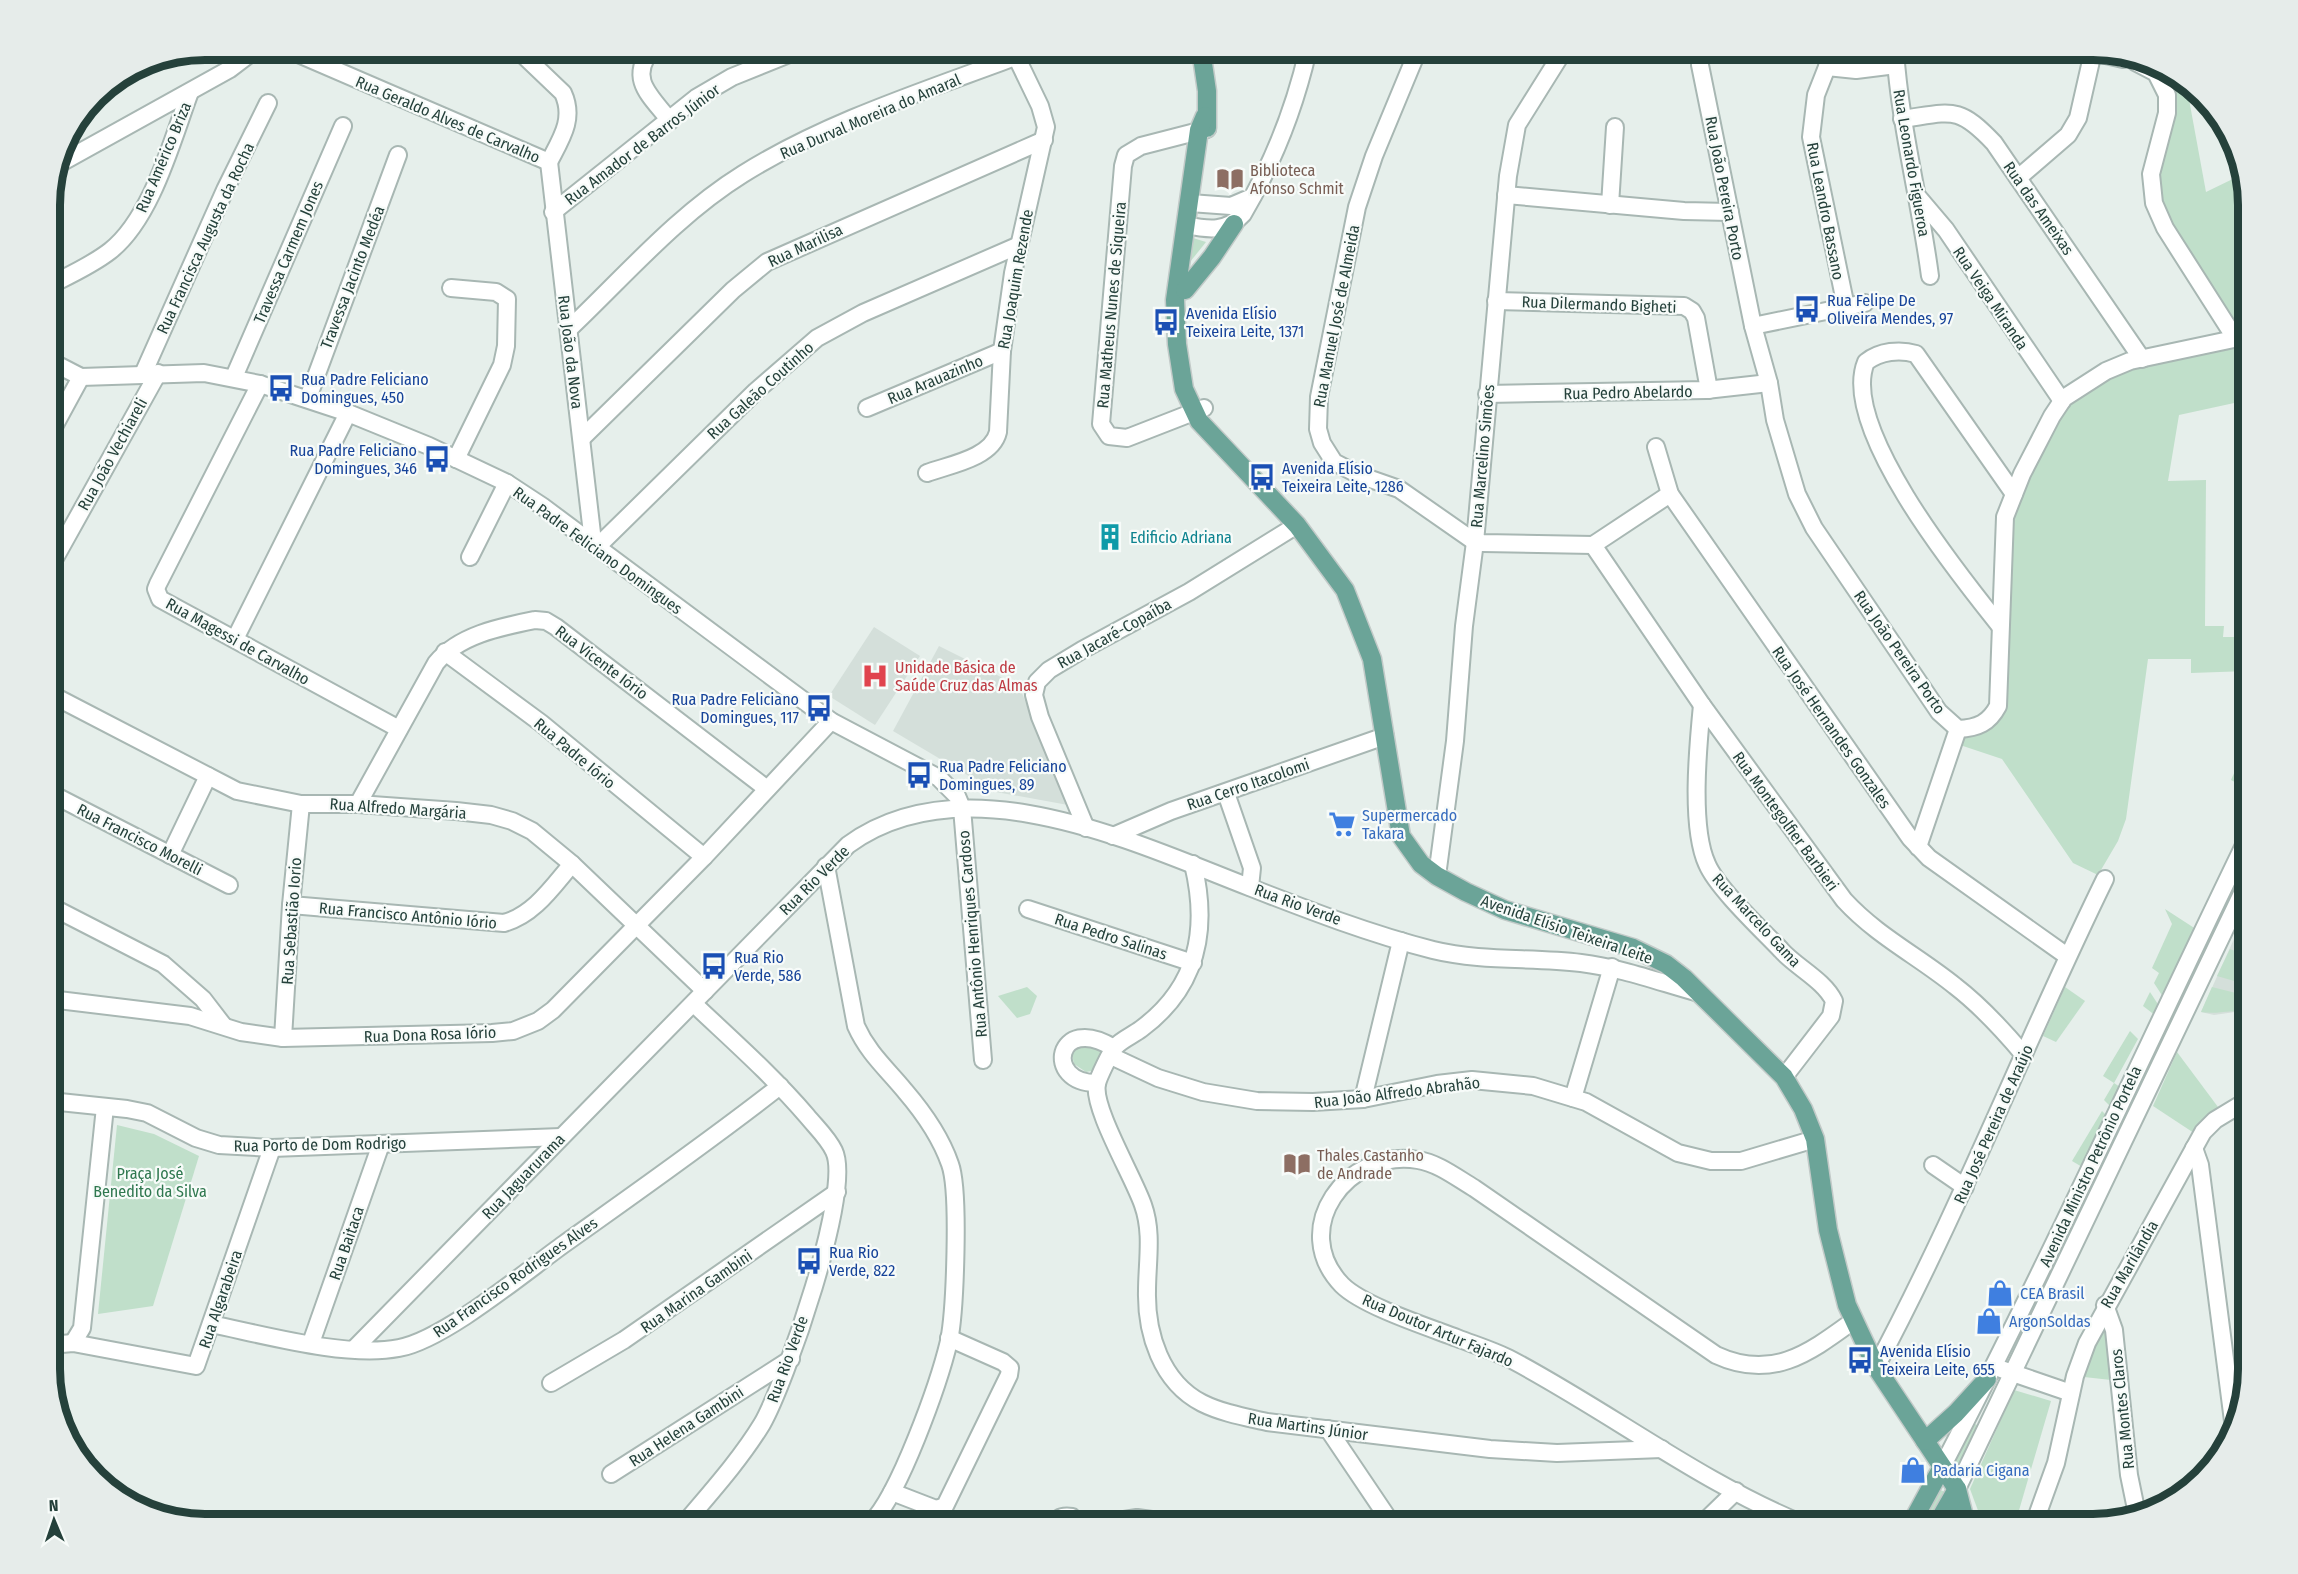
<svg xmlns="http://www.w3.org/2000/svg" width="2298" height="1574" font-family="'Fira Sans Condensed',sans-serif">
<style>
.built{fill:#d4dfda}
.green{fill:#c0dfca}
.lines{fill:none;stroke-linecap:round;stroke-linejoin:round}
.minor-casing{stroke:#a8b7b3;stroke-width:20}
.major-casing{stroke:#c2cac8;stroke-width:21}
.minor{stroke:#fff;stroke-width:16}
.major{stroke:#6ba498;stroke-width:18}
.labels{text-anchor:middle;stroke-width:4.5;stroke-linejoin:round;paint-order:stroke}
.street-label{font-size:16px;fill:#25413b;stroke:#f7fbf9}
.education-label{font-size:16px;fill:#785e54;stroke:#f7fbf9;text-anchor:start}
.transit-label{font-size:16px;fill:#164399;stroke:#f7fbf9;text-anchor:start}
.culture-label{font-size:16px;fill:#0d838f;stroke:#f7fbf9;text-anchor:start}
.health-label{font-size:16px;fill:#be3a42;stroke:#f7fbf9;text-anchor:start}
.shop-label{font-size:16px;fill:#366cbe;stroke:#f7fbf9;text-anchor:start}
.park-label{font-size:16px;fill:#2f784f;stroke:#f7fbf9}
.rim{fill:none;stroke:#25413b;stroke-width:8}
</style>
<rect width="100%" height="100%" fill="#e6efeb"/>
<g class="built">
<path d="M874,627L920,656L875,725L829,696Z"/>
<path d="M939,646L1019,686L1068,805L996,792L893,731Z"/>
<path d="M2248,908V1013L2242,1011L2214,1015L2201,1012Z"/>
</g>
<g class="green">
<path d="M1864,50H1888L1889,56L1856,65L1850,60Z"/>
<path d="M2158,69L2179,76L2186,83L2206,192L2241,175L2248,205V330H2238L2161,211L2158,162L2164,146Z"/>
<path d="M1193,238L1206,242L1190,262Z"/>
<path d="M2248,336V400L2179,415L2168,481L2206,480L2205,626H2224L2223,637H2244L2242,651L2248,652V671L2191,673V659H2148L2126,819L2118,841L2098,875L2073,863L2002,759L1954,743L1992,718L2005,517L2052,416L2106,371Z"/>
<path d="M2248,742V789L2231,780Z"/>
<path d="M2165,909L2202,933L2167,1003L2154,983L2159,973L2152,968L2172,924Z"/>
<path d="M2230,949L2248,956V985L2217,976Z"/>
<path d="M1027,987L1037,996L1030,1014L1017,1018L998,996Z"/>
<path d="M2065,987L2085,1001L2056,1042L2043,1036Z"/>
<path d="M2212,987L2248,996V1013C2234,1008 2217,1015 2201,1012Z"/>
<path d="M2150,992L2163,1012L2160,1019L2143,1006Z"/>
<path d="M2130,1031L2138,1039L2114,1083L2126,1091L2116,1112L2104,1100L2114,1083L2103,1076Z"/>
<path d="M1081,1042L1102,1051L1097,1070L1086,1072L1074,1064L1072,1054Z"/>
<path d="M2177,1052L2218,1107L2194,1133L2153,1106Z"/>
<path d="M2102,1111L2112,1121L2089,1171L2072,1161Z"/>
<path d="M117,1125L154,1134L199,1156L153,1306L98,1314Z"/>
<path d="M2105,1305L2120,1381L2075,1376Z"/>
<path d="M2014,1390L2051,1401L2015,1524H1983L1970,1489Z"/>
<path d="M1975,1424L1979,1426L1960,1464L1954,1462Z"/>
<path d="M1938,1489L1945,1492V1497L1928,1524H1920Z"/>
</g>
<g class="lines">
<defs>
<g id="minor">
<path d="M289,50L549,162"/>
<path d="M518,50L563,93C575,119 561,139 549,162"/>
<path d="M651,50C628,80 651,96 670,121"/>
<path d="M1418,50L1374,156L1357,207L1319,397L1318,429L1322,443L1334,462L1359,475L1399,489L1475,542L1483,543L1593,545L1670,494"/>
<path d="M1839,50L1827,67L1816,95L1811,137L1846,307"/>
<path d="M1895,50C1900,126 1920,200 1930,276"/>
<path d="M2084,50L2123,59"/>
<path d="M2135,62L2156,73L2167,95V113L2151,174L2154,203L2165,228L2235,338"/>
<path d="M1700,65L1753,326L1769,383L1775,420L1797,494L1814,528L1939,712L1958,729C1978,728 1989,723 1998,706L2005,517L2022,474L2052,416L2064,398L2106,371L2130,361L2248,336"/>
<path d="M1827,67L1856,70L1896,65"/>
<path d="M1902,119C1952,112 1958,105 1994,143L2142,359"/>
<path d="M549,162L593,542"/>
<path d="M57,165L230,69L255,50"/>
<path d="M2018,178L2068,135L2078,118L2093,52"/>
<path d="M1506,195L1684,211L1730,212"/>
<path d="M1918,197L1946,230L2062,401"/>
<path d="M1190,203L1231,206L1252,197"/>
<path d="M1610,205L1615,127"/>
<path d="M553,212L696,98L732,77L799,50"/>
<path d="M1186,225C1209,230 1227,232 1243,214C1273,163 1295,107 1308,50"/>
<path d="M50,285C70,275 92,265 110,251C152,218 172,140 190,92"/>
<path d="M451,288L496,292L507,299L506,346L502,365L456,459"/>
<path d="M1496,301L1684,306L1692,311L1696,318L1709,390"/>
<path d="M1753,326L1865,303"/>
<path d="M569,329C625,276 677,215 743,174C826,122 924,91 1015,57"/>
<path d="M50,361L81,377L204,373L260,384L348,413L429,446L507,483L542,506L831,721L939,778L957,796L962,808L983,1060"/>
<path d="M143,374L225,190L268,103"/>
<path d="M234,377L343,126"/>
<path d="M260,384L158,584L156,589L160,599L399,729"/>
<path d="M1487,394L1706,390L1769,383"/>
<path d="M308,398L398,155"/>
<path d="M867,408L1002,351"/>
<path d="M1204,408L1127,438L1109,436L1101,424L1123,166L1126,155L1141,146L1207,129"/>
<path d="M50,434L81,377"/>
<path d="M582,438L733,290L767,262L1044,140"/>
<path d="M1656,447L1670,494L1910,838L1929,858L2067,956"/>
<path d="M927,473C949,465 992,458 998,432L1002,351L1013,273L1046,127L1040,106L1013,50"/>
<path d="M1593,545L1702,705L1844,900C1877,936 1918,956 1955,986C1981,1006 2003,1030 2024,1055"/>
<path d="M598,546L756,391L817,338L863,313L1017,246"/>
<path d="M470,557L507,483"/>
<path d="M50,567L158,373"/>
<path d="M2000,626C1960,576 1839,427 1866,362C1880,351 1900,349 1916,354L2014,494"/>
<path d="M235,639L348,413"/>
<path d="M445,652L541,723L704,857"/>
<path d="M50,694L237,791L301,804H358L456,811L491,815L512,821L532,831L572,864L705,991"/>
<path d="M1702,705C1698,746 1690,827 1707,864C1717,888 1762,930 1781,950C1796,967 1824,980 1834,1001L1831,1016L1784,1077"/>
<path d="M50,793L229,885"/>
<path d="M1226,793L1252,868L1250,887"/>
<path d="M358,804L436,663C459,635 500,627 535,620L546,621L556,627L767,789"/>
<path d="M1086,828L1040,717L1034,695L1037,682L1049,670L1082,650L1189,592L1297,525"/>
<path d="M1113,836L1171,811L1385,736"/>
<path d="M1918,847L1958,729"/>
<path d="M170,855L208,776"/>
<path d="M1193,864C1209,930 1198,987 1141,1029C1133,1035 1121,1040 1115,1047C1111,1051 1098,1078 1097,1084C1092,1108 1134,1178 1143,1205C1153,1233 1147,1262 1147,1291C1146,1333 1161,1382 1202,1403C1222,1413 1245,1417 1267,1422L1490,1449L1557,1453L1662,1449"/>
<path d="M826,866L856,1026C868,1053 887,1069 905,1091C923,1112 941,1138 950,1164C960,1191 955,1311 949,1341C939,1383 899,1496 870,1524"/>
<path d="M1437,876L1455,741L1464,626L1475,542L1508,176L1517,125L1564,50"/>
<path d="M291,905L504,923C534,915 553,886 572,864"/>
<path d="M50,906L163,964L203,999L223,1025"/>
<path d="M1028,909L1193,963"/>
<path d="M50,999L190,1016L241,1032L283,1038L492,1033L513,1031L538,1021L553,1010L704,857L831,721"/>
<path d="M283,1038L291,905L301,804"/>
<path d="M1111,1056L1158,1078L1203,1092L1257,1101L1313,1102L1363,1099L1437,1084L1472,1080L1533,1086L1586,1102L1678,1153L1711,1161H1741L1815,1139"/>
<path d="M1097,1083C1043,1084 1056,1012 1114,1048"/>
<path d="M1573,1098L1612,967"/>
<path d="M1363,1099L1401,941"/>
<path d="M50,1101L127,1109L147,1113L196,1138L219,1145L272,1148L561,1137"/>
<path d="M2194,1148L2200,1165L2233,1421"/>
<path d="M1933,1165L1965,1187"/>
<path d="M2105,1305L2114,1330L2129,1475L2137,1514"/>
<path d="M211,1324C265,1335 346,1358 399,1348C444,1340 525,1272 564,1244C637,1192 710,1141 780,1086"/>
<path d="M73,1343L82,1328L105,1107"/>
<path d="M311,1343L381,1144"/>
<path d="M50,1345L73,1343L196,1366L272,1148"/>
<path d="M354,1349L848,845C963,761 1133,842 1249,887C1308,910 1370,934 1433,950C1482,962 1531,957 1581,963C1622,968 1659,982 1699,993"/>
<path d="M1876,1367C1961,1208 2026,1040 2105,879"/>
<path d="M2001,1369L2071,1393"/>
<path d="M551,1383L624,1340L837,1192"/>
<path d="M1328,1429L1392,1524"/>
<path d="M1942,1467C2050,1260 2146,1047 2248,837"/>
<path d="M611,1474L791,1359"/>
<path d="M1957,1489L2248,881"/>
<path d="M892,1492L936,1509L945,1506L1009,1375L1010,1368L1003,1362L949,1338"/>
<path d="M684,1524C711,1492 740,1460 762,1424C785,1384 853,1190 834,1151C828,1138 816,1127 807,1116C772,1075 732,1040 694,1004"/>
<path d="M1056,1524C1058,1516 1065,1516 1072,1517L1078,1524"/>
<path d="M1099,1524L1137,1518L1181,1524"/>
<path d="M1702,1524L1736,1491"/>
<path d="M1803,1524C1700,1482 1610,1412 1512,1360C1495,1351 1475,1345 1457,1338C1428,1327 1363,1306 1342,1285C1288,1229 1347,1148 1418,1160C1438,1163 1457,1178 1474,1188L1716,1355C1772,1381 1809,1353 1853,1321"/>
<path d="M2034,1524L2056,1463L2075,1376L2087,1343L2203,1132L2215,1120L2248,1100"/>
</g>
<g id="major">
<path d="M1201,50L1207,91V128"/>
<path d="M1205,116L1199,130L1175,300L1177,344L1184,389L1199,421L1297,525L1345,590L1372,659L1401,836L1421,864L1437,876L1466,892L1505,910L1633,948L1666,964L1684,978L1784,1077L1803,1109L1815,1139L1828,1230L1847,1305L1876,1367L1957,1489L1966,1524"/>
<path d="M1185,290L1212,257L1234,224"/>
<path d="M1925,1441L1956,1413L1987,1379"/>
<path d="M1911,1524L1942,1467"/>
<path d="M1937,1524L1957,1489"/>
</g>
</defs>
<use href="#minor" class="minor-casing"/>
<use href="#major" class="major-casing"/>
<use href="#minor" class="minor"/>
<use href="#major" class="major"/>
</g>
<defs>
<symbol id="library-bare" viewBox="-9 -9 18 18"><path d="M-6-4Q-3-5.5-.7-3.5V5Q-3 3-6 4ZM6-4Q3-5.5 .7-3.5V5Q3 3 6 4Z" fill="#8d6e63" stroke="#f7fbf9" stroke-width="2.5" paint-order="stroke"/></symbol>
<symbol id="bus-bare" viewBox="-9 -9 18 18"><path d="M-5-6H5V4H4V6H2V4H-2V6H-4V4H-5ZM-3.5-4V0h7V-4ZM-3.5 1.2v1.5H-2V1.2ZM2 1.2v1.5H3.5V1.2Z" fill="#1a4fb4" stroke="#f7fbf9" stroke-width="2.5" paint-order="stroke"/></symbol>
<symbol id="building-bare" viewBox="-9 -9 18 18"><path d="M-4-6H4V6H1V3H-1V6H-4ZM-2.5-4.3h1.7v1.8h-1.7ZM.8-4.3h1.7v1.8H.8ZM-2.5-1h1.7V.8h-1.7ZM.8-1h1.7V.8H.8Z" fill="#0f9aa8" stroke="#f7fbf9" stroke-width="2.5" paint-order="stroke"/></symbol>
<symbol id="hospital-bare" viewBox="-9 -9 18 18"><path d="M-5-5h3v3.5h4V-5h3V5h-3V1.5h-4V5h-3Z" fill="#e0444e" stroke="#f7fbf9" stroke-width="2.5" paint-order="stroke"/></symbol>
<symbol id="supermarket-bare" viewBox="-9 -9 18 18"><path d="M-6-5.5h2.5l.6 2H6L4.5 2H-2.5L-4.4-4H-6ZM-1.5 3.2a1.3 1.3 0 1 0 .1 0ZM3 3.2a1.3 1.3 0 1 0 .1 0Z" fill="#3f7fe0" stroke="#f7fbf9" stroke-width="2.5" paint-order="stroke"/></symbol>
<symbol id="shop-bare" viewBox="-9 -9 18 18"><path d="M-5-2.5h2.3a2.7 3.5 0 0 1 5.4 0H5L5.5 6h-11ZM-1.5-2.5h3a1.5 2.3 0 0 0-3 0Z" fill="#3f7fe0" stroke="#f7fbf9" stroke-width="2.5" paint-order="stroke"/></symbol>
</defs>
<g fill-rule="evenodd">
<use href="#library-bare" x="1211" y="160" width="38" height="38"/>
<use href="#bus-bare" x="1788" y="290" width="38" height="38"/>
<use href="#bus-bare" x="1147" y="303" width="38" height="38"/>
<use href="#bus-bare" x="262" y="369" width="38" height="38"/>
<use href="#bus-bare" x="418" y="440" width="38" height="38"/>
<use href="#bus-bare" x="1243" y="458" width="38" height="38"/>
<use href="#building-bare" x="1091" y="518" width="38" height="38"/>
<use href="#hospital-bare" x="856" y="657" width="38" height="38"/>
<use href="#bus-bare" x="800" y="689" width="38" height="38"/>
<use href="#bus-bare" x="900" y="756" width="38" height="38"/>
<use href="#supermarket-bare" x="1323" y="805" width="38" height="38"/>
<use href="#bus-bare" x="695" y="947" width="38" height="38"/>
<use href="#library-bare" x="1278" y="1145" width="38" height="38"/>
<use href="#bus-bare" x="790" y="1242" width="38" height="38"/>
<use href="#shop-bare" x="1981" y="1274" width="38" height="38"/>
<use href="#shop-bare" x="1970" y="1302" width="38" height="38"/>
<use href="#bus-bare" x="1841" y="1341" width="38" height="38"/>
<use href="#shop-bare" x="1894" y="1451" width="38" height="38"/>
</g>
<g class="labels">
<g class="street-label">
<text transform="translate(870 116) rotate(-23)" y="6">Rua Durval Moreira do Amaral</text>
<text transform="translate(448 119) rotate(23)" y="6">Rua Geraldo Alves de Carvalho</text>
<text transform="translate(642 144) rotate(-37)" y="6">Rua Amador de Barros Júnior</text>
<text transform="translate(163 157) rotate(-67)" y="6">Rua Américo Briza</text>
<text transform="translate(1912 163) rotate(80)" y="6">Rua Leonardo Figueroa</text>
<text transform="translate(1725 188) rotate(79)" y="6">Rua João Pereira Porto</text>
<text transform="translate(2039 208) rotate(55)" y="6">Rua das Ameixas</text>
<text transform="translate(1826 211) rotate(79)" y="6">Rua Leandro Bassano</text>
<text transform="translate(205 238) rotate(-65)" y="6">Rua Francisca Augusta da Rocha</text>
<text transform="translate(805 245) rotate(-25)" y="6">Rua Marilisa</text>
<text transform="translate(288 252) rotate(-67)" y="6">Travessa Carmem Jones</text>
<text transform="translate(352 277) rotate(-69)" y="6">Travessa Jacinto Medéa</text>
<text transform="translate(1015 279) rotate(-80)" y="6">Rua Joaquim Rezende</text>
<text transform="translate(1991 298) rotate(56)" y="6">Rua Veiga Miranda</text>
<text transform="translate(1599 304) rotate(2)" y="6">Rua Dilermando Bigheti</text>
<text transform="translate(1111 305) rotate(-85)" y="6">Rua Matheus Nunes de Siqueira</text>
<text transform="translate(1336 316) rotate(-79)" y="6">Rua Manuel José de Almeida</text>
<text transform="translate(571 352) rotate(83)" y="6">Rua João da Nova</text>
<text transform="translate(935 379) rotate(-23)" y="6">Rua Arauazinho</text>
<text transform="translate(760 390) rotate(-42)" y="6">Rua Galeão Coutinho</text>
<text transform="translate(1628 392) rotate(-1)" y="6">Rua Pedro Abelardo</text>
<text transform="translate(112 454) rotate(-61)" y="6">Rua João Vechiareli</text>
<text transform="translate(1482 456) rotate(-85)" y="6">Rua Marcelino Simões</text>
<text transform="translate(598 550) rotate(36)" y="6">Rua Padre Feliciano Domingues</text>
<text transform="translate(1114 633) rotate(-29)" y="6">Rua Jacaré-Copaíba</text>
<text transform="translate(238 641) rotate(29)" y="6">Rua Magessi de Carvalho</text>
<text transform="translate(1900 652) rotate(55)" y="6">Rua João Pereira Porto</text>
<text transform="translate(602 662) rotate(37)" y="6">Rua Vicente Iório</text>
<text transform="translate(1832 727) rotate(55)" y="6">Rua José Hernandes Gonzales</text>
<text transform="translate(575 753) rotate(40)" y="6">Rua Padre Iório</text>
<text transform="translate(1248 784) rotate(-19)" y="6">Rua Cerro Itacolomi</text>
<text transform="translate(398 808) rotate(4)" y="6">Rua Alfredo Margária</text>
<text transform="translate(1786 821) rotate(54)" y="6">Rua Montegolfier Barbieri</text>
<text transform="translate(140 839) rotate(27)" y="6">Rua Francisco Morelli</text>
<text transform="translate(814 880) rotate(-45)" y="6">Rua Rio Verde</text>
<text transform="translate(1298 904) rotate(20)" y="6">Rua Rio Verde</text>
<text transform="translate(408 915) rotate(5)" y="6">Rua Francisco Antônio Iório</text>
<text transform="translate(1757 920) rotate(47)" y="6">Rua Marcelo Gama</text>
<text transform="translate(291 921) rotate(-86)" y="6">Rua Sebastião Iorio</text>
<text transform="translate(1567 929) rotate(19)" y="6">Avenida Elísio Teixeira Leite</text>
<text transform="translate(972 934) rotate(-95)" y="6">Rua Antônio Henriques Cardoso</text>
<text transform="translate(1111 936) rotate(18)" y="6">Rua Pedro Salinas</text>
<text transform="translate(430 1034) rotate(-2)" y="6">Rua Dona Rosa Iório</text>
<text transform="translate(1397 1092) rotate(-7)" y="6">Rua João Alfredo Abrahão</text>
<text transform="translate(1993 1124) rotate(-66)" y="6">Rua José Pereira de Araújo</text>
<text transform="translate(320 1144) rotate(-1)" y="6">Rua Porto de Dom Rodrigo</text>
<text transform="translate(2090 1166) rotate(-65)" y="6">Avenida Ministro Petrônio Portela</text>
<text transform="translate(523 1176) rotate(-46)" y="6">Rua Jaguarurama</text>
<text transform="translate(346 1243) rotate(-71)" y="6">Rua Baitaca</text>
<text transform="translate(2129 1264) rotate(-60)" y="6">Rua Marilândia</text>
<text transform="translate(515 1277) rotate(-35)" y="6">Rua Francisco Rodrigues Alves</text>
<text transform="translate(696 1291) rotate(-35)" y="6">Rua Marina Gambini</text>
<text transform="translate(220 1299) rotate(-71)" y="6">Rua Algarabeira</text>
<text transform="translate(1438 1330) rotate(23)" y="6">Rua Doutor Artur Fajardo</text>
<text transform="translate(787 1359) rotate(-70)" y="6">Rua Rio Verde</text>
<text transform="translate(2122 1409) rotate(-96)" y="6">Rua Montes Claros</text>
<text transform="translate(686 1426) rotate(-33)" y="6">Rua Helena Gambini</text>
<text transform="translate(1308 1426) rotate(8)" y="6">Rua Martins Júnior</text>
</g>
<g class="education-label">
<text x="1250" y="176">Biblioteca<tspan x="1250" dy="18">Afonso Schmit</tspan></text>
<text x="1317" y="1161">Thales Castanho<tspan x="1317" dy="18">de Andrade</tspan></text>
</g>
<g class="transit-label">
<text x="1827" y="306">Rua Felipe De<tspan x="1827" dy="18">Oliveira Mendes, 97</tspan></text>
<text x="1186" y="319">Avenida Elísio<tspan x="1186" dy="18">Teixeira Leite, 1371</tspan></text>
<text x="301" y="385">Rua Padre Feliciano<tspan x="301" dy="18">Domingues, 450</tspan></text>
<text x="417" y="456" text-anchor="end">Rua Padre Feliciano<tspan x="417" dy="18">Domingues, 346</tspan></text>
<text x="1282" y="474">Avenida Elísio<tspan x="1282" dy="18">Teixeira Leite, 1286</tspan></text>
<text x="799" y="705" text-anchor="end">Rua Padre Feliciano<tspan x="799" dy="18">Domingues, 117</tspan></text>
<text x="939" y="772">Rua Padre Feliciano<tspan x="939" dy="18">Domingues, 89</tspan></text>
<text x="734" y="963">Rua Rio<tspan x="734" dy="18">Verde, 586</tspan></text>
<text x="829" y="1258">Rua Rio<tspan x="829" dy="18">Verde, 822</tspan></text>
<text x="1880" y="1357">Avenida Elísio<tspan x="1880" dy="18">Teixeira Leite, 655</tspan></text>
</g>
<g class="culture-label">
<text x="1130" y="543">Edificio Adriana</text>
</g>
<g class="health-label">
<text x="895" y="673">Unidade Básica de<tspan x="895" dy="18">Saúde Cruz das Almas</tspan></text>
</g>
<g class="shop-label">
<text x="1362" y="821">Supermercado<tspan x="1362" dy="18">Takara</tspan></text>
<text x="2020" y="1299">CEA Brasil</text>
<text x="2009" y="1327">ArgonSoldas</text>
<text x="1933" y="1476">Padaria Cigana</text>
</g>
<g class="park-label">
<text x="150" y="1179">Praça José<tspan x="150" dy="18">Benedito da Silva</tspan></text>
</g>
</g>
<path d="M0 0H2298V1574H0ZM205 60H2093A145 145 0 0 1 2238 205V1369A145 145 0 0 1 2093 1514H205A145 145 0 0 1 60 1369V205A145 145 0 0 1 205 60Z" fill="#e6ecea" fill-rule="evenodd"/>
<path class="rim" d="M205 60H2093A145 145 0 0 1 2238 205V1369A145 145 0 0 1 2093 1514H205A145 145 0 0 1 60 1369V205A145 145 0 0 1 205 60Z"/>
<g transform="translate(54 1520) rotate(358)" stroke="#f7fbf9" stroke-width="4.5" paint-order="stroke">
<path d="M0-4.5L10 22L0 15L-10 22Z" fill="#25413b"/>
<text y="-9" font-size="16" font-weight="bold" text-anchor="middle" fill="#25413b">N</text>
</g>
</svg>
